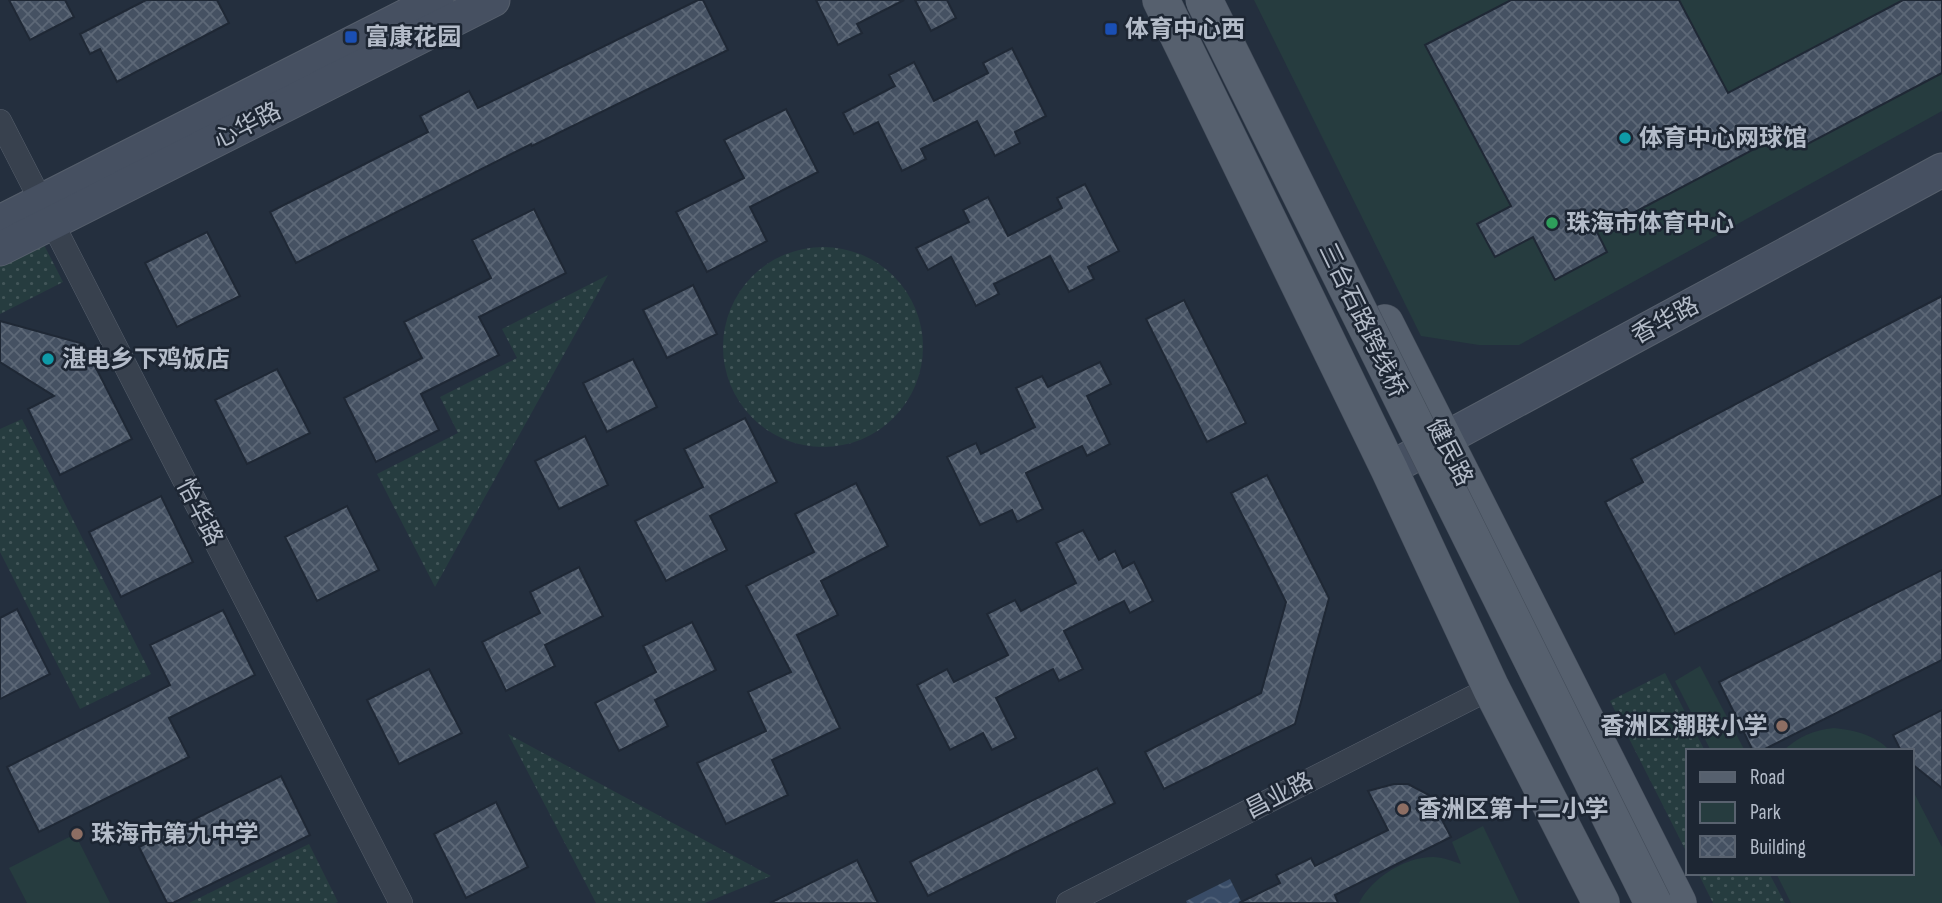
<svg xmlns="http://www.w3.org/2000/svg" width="1942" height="903" font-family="'Sofia Sans Condensed','Noto Sans SC',sans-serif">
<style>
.grass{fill:url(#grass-dots)}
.green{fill:#263c3f}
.water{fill:url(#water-waves)}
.building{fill:url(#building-cross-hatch);stroke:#1f2835;stroke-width:2}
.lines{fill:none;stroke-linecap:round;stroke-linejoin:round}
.street-casing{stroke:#565f6c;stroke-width:24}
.secondary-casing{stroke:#565f6c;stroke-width:35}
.primary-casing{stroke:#414a57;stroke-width:38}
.street{stroke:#38414e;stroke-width:23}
.secondary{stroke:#465061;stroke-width:33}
.primary{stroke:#56606e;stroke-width:37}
.primary-bridge-casing{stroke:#414a57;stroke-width:38;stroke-linecap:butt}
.primary-bridge{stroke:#56606e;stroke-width:37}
.transit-dot{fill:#1a4fb4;stroke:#1d2633;stroke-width:2.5}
.culture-dot{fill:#0f9aa8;stroke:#1d2633;stroke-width:2.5}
.leisure-dot{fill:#2e9e5b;stroke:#1d2633;stroke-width:2.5}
.education-dot{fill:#8d6e63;stroke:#1d2633;stroke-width:2.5}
.labels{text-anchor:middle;stroke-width:5;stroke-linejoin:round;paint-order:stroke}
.poi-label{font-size:24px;font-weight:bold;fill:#b4bcc9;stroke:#1d2633;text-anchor:start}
.street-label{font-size:24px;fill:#b4bcc9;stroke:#1d2633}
</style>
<defs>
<pattern id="grass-dots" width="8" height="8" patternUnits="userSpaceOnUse" patternTransform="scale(1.75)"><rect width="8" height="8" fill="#263c3f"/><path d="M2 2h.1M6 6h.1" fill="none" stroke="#435659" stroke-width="1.8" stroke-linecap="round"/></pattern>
<pattern id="water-waves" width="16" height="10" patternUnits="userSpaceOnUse" patternTransform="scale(1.75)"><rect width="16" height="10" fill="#394c67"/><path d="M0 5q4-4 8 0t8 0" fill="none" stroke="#53647b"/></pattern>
<pattern id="building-cross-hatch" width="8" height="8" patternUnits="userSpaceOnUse" patternTransform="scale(1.75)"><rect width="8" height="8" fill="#455162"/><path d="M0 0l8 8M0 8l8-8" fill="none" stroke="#5d6877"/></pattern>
</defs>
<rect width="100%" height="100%" fill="#242f3e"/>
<g class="grass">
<path d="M41,239L63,282L0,314V260Z"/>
<circle cx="823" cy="347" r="100"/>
<path d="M608,275L435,587L377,474L458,433L440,397L517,358L502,329Z"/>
<path d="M22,419L151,674L80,709L0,552V429Z"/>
<path d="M1665,673L1705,751H1688V855L1610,701Z"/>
<path d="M508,734L771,876L705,903H596Z"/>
<path d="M309,844L338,902L335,903H189Z"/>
<path d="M1698,873H1769L1785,903H1713Z"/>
</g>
<g class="green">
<path d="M1254,0H1942V111L1519,345H1479L1421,336Z"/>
<path d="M1700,666L1745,751H1711L1675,681Z"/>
<path d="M1834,728C1854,730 1876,735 1890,751H1783C1798,737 1813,730 1834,728Z"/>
<path d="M1912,789L1942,847V903H1791L1776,873H1912Z"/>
<path d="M1483,826L1520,903H1359C1372,878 1404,857 1433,857C1443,857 1452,861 1461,864L1452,842Z"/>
<path d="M75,834L110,903H27L9,868Z"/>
</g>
<path class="water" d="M1230,879L1242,903H1187L1186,901Z"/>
<g class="building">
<path d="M9,0H65L74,17L30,40Z"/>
<path d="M146,0H217L229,23L117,82L100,49L90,54L80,34Z"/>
<path d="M698,0H703L728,50L532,146L531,144L296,263L270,212L428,132L420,116L469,91L478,108Z"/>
<path d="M816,0H904L857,24L862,33L838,45Z"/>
<path d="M915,0H947L956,18L931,31Z"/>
<path d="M1511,0H1679L1728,93L1903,0H1942V73L1802,147L1792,129L1597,232L1607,252L1555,280L1533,237L1495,257L1477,224L1511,206L1425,45Z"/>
<path d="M1012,48L1046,116L1015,132L1020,143L995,156L977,121L921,149L926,159L902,171L878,122L854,134L843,113L895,86L889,75L914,62L934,101L988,73L983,63Z"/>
<path d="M786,109L818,172L750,207L767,241L707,272L676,212L744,178L724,140Z"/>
<path d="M1085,184L1119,251L1088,267L1094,279L1069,292L1050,256L994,284L999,294L976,306L951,257L928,270L916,248L969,222L963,210L988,197L1008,236L1062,208L1057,198Z"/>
<path d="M534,209L566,273L479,317L499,355L421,394L439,430L376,462L344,398L422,358L404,322L491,278L472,240Z"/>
<path d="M207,232L240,296L177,327L145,263Z"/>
<path d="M693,285L717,334L667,358L643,310Z"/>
<path d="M1942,296V495L1675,634L1605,502L1643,482L1631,459Z"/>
<path d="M1184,300L1246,423L1207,442L1146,319Z"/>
<path d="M0,321L84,344L132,439L60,475L28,409L54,396L0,362Z"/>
<path d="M633,359L657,407L607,432L583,383Z"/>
<path d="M1100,362L1111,384L1087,396L1110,444L1087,456L1082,446L1026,473L1043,509L1017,522L1012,510L980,525L947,457L976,443L981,454L1035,427L1016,388L1042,376L1048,387Z"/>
<path d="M277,369L310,433L247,464L215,400Z"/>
<path d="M745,418L777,482L710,516L727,550L666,581L635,521L703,487L684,449Z"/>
<path d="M585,436L608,485L559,509L535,461Z"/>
<path d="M1267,475L1329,598L1295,724L1164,789L1145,752L1261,693L1286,602L1231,493Z"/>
<path d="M856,483L888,546L821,581L838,615L797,635L840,728L772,760L788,795L726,824L697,763L766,731L748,692L791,672L746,586L814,552L795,514Z"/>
<path d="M161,496L193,562L121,597L89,532Z"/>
<path d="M347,506L379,570L317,601L285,537Z"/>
<path d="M1083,530L1099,560L1115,551L1123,568L1134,562L1153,601L1130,613L1124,601L1064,631L1083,669L1059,681L1053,669L996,698L1016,738L992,750L983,733L950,750L917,685L947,669L954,682L1008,655L987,614L1015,600L1021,611L1076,583L1056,543Z"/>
<path d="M579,567L603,616L545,645L555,666L506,691L482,642L540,613L530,592Z"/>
<path d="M1942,570V660L1761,751H1753L1719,682Z"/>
<path d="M17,609L50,674L0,699V618Z"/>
<path d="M223,610L255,675L169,718L189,757L39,832L7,767L170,685L150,645Z"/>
<path d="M692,622L716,670L655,700L668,726L619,751L595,703L656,672L643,646Z"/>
<path d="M429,669L462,733L399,764L367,700Z"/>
<path d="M1942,710V788L1912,764V751H1901L1893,735Z"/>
<path d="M1097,768L1115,803L928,896L910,862Z"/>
<path d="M281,776L310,835L173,903H167L139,847Z"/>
<path d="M1394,784H1408L1429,795L1451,837L1335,895L1338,903H1239L1280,883L1276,875L1311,858L1315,866L1388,830L1368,791Z"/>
<path d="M496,802L528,867L466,898L434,834Z"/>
<path d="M857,860L878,903H770Z"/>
</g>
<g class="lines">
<defs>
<g id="street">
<path d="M0,121L401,903"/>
<path d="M1068,903L1491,688"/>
</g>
<g id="secondary">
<path d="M0,222L437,0"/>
<path d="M0,249L493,0"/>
<path d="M1389,469L1942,170"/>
</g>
<g id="primary">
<path d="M1161,0L1389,469L1491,688L1601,903"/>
<path d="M1385,323L1678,903"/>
</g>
</defs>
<use href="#street" class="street-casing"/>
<use href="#secondary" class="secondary-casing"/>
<use href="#primary" class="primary-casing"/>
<use href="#street" class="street"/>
<use href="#secondary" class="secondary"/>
<use href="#primary" class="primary"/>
<defs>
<path id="primary-bridge" d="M1204,0L1653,903"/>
</defs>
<use href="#primary-bridge" class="primary-bridge-casing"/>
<use href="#primary-bridge" class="primary-bridge"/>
</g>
<g class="transit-dot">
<rect x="1104" y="22" width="14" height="14" rx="3.5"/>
<rect x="344" y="30" width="14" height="14" rx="3.5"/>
</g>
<g class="culture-dot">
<circle cx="1625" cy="138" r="7"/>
<circle cx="48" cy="359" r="7"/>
</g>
<circle class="leisure-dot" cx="1552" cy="223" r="7"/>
<g class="education-dot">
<circle cx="1782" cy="726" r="7"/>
<circle cx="1403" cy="809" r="7"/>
<circle cx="77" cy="834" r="7"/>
</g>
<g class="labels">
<g class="poi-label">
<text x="1125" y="37">体育中心西</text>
<text x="365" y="45">富康花园</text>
<text x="1639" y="146">体育中心网球馆</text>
<text x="1566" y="231">珠海市体育中心</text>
<text x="62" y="367">湛电乡下鸡饭店</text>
<text x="1768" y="734" text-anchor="end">香洲区潮联小学</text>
<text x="1417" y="817">香洲区第十二小学</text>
<text x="91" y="842">珠海市第九中学</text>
</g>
<g class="street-label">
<text transform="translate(247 125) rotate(-27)" y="8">心华路</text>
<text transform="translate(1363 320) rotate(64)" y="8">三台石路跨线桥</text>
<text transform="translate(1665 320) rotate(-28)" y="8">香华路</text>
<text transform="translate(1450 452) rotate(63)" y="8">健民路</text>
<text transform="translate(200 512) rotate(63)" y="8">怡华路</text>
<text transform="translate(1279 795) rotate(-27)" y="8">昌业路</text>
</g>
</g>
<rect x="1686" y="749" width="228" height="126" fill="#1d2633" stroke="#59626f" stroke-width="2"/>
<rect x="1700" y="772" width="35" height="10" fill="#56606e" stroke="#59626f" stroke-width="2"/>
<text x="1750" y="784" font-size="21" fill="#b4bcc9">Road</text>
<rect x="1700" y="802" width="35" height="21" fill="#263c3f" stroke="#59626f" stroke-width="2"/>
<text x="1750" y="819" font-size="21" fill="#b4bcc9">Park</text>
<rect x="1700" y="836" width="35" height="21" fill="url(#building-cross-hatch)" stroke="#59626f" stroke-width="2"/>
<text x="1750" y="854" font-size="21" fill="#b4bcc9">Building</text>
</svg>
